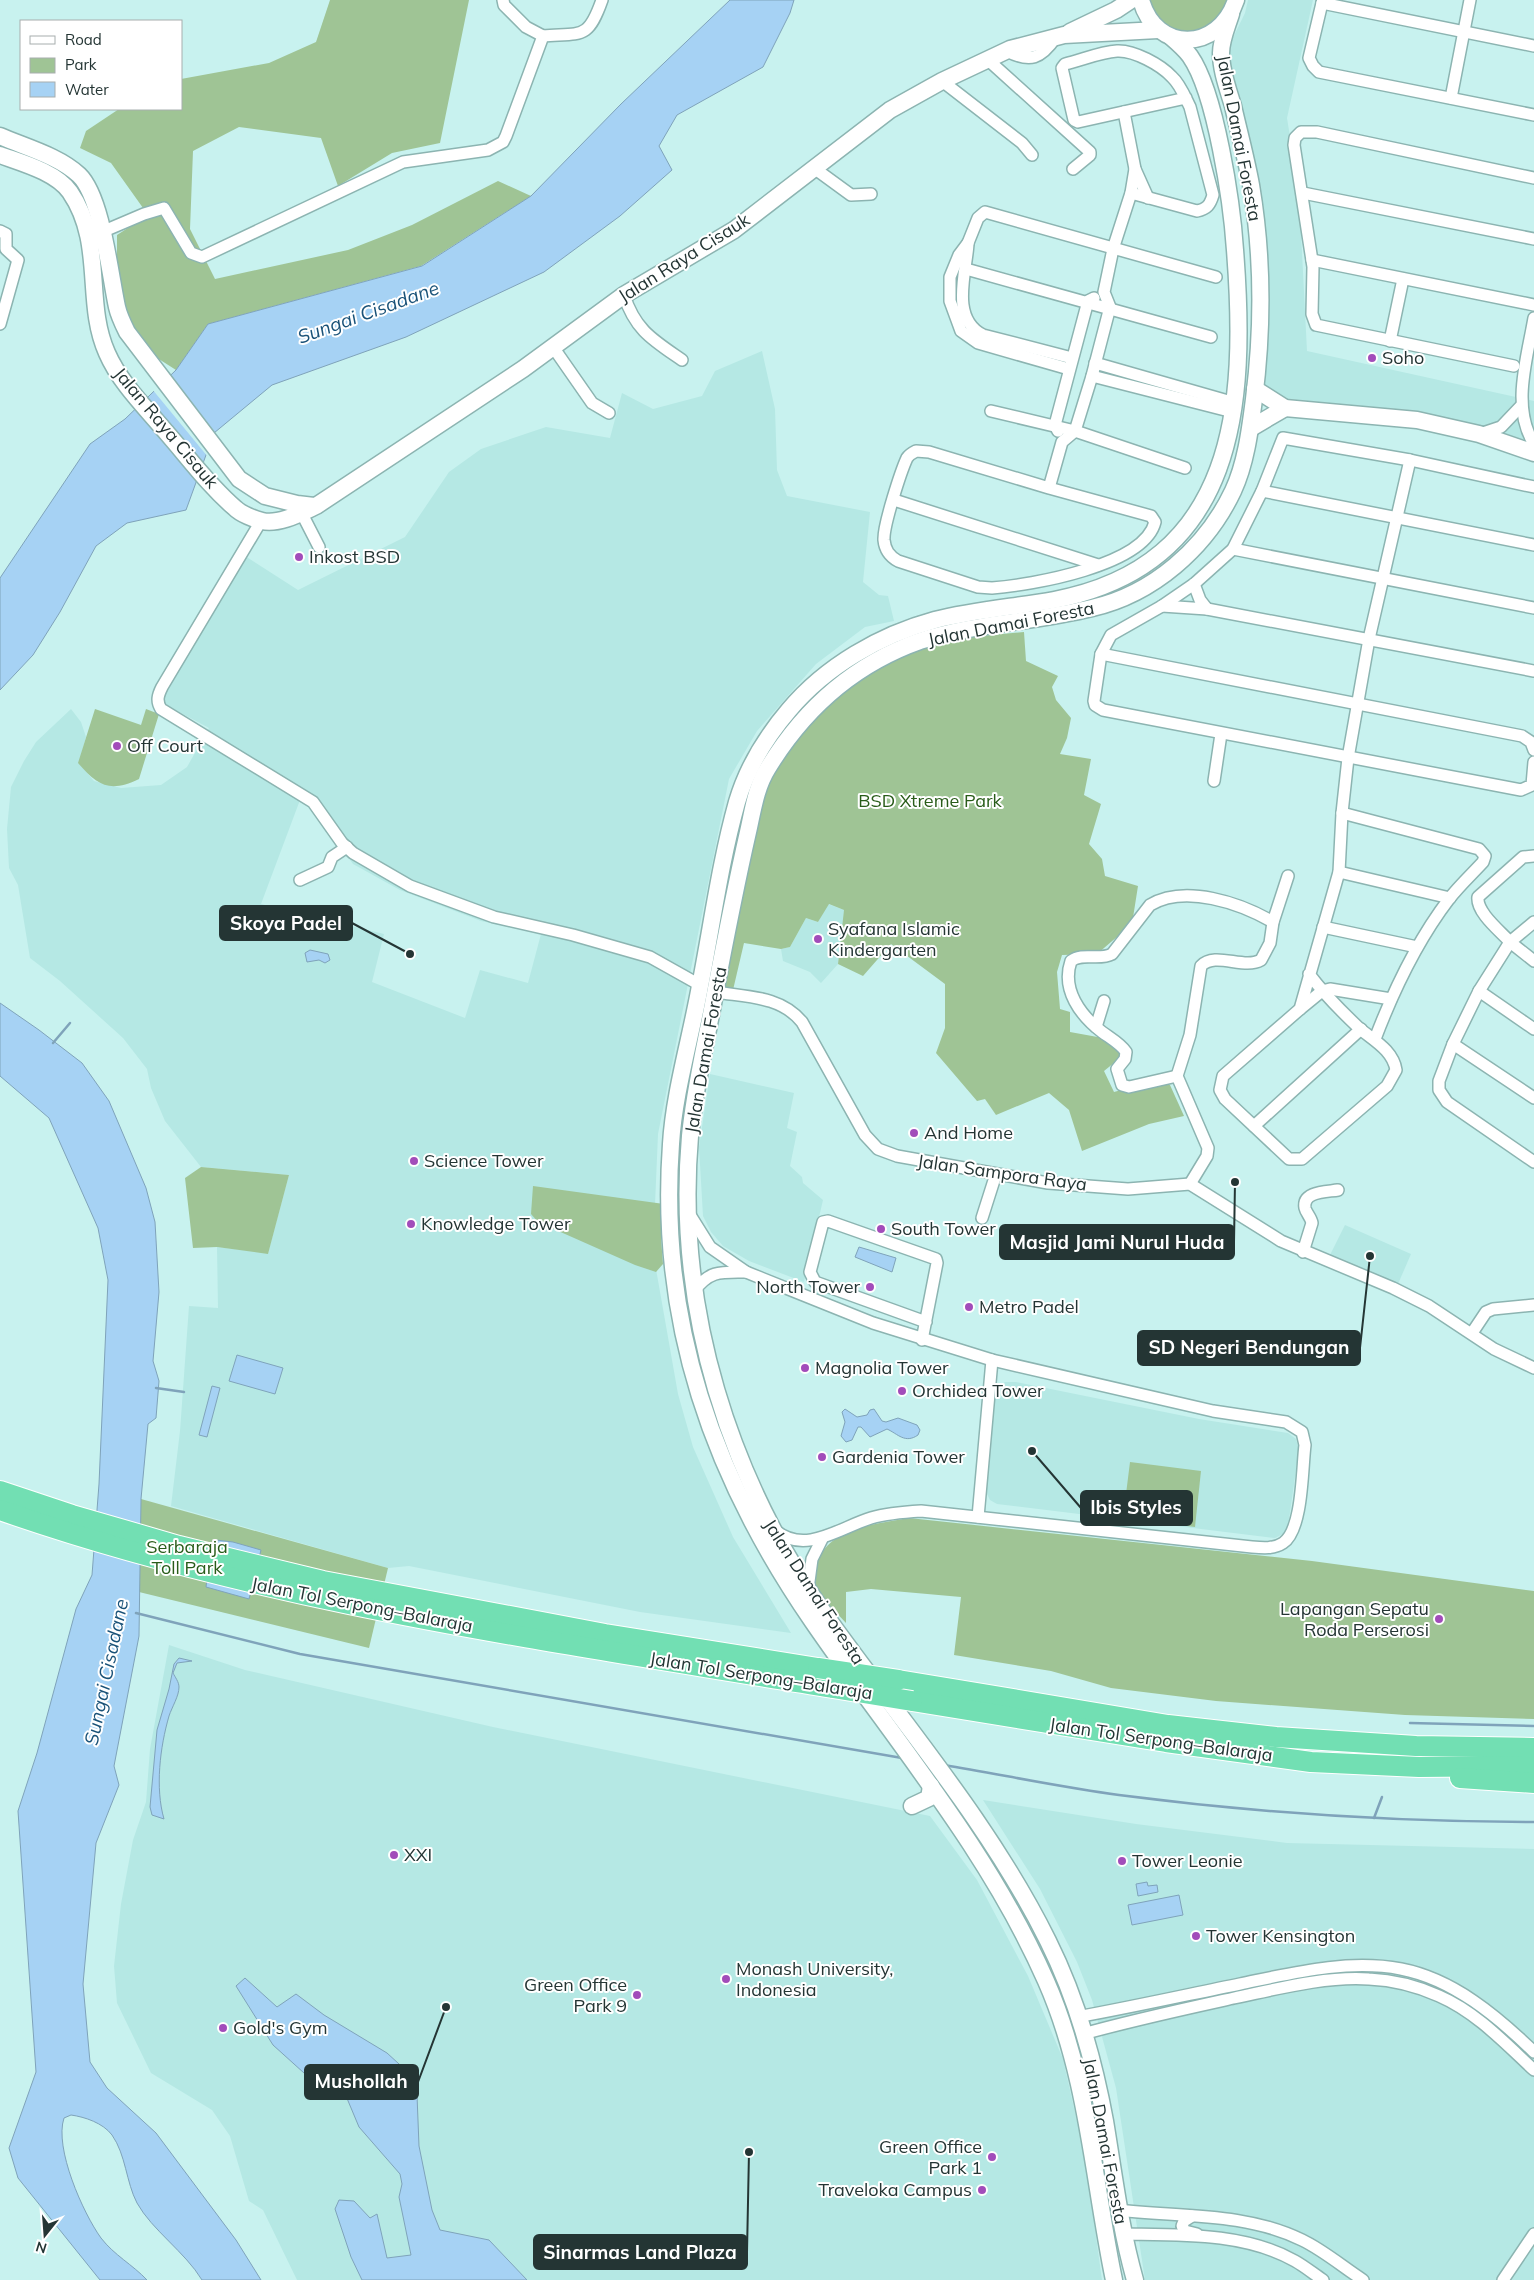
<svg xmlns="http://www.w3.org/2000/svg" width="1534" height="2280" font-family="Mulish,sans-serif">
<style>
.built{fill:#b5e8e4;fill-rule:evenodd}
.green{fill:#9fc495}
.water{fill:#a6d2f4;stroke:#7fa3ba}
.pier{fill:#c8f2ef}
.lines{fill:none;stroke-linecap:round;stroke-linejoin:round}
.stream{stroke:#7fa3ba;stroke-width:2.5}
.street-casing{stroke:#8cb4b1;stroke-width:14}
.secondary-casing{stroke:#8cb4b1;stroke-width:19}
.highway-casing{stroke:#fff;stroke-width:22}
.street{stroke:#fff;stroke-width:11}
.secondary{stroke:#fff;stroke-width:16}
.highway{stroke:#72dfb3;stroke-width:20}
.highway-bridge-casing{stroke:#fff;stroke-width:22;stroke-linecap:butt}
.highway-bridge{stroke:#72dfb3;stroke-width:20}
.poi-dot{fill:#a24cba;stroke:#fff;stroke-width:2}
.labels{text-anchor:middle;stroke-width:4;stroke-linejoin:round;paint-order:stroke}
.street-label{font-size:18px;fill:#243534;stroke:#fff}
.poi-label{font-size:18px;fill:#243534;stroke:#fff;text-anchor:start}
.park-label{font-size:18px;fill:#285c19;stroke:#fff}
.water-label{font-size:19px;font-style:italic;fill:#195278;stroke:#fff}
.leader{fill:none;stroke:#243534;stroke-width:2}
.callout-dot{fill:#243534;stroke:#fff;stroke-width:2}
.callout{fill:#243534;stroke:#243534;stroke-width:2}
.callout-label{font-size:19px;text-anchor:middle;font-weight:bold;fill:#fff}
</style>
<rect width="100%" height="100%" fill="#c8f2ef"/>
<g class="built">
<path d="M1248,0H1313L1287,118L1299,193L1307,351L1534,401V444L1484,426L1386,411L1260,401L1262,295L1224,56L1245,13Z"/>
<path d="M762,351L775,409L777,470L787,496L870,512L863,582L879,595L888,596L894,621L865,627L816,664L757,731L729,779L658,1134L653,1252L678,1394L693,1447L733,1537L791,1633L640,1612L409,1566L388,1568L171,1506L180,1431L189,1306L218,1308L217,1247L268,1253L289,1175L201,1167L165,1121L151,1088L147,1069L123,1038L60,981L30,958L18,885L9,868L7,829L11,787L24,761L36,742L71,709L81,722L86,737L79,763L94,781L121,788L161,785L187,767L209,728L168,706L165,702L164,694L245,556L298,590L405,537L449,472L481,449L546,427L610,438L622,393L653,409L702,396L715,371ZM300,800L313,809L353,864L400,890L481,921L541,934L528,983L480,970L465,1018L372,982L384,934L261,904Z"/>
<path d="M828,904L844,910L843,931L838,964L821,983L810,972L783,961L781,949L790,947L806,918L818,922Z"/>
<path d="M710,1074L794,1093L787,1128L797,1132L790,1166L802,1177L803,1183L823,1200L804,1282L749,1261L723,1246L711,1232L703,1216L699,1147Z"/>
<path d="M1345,1225L1411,1254L1398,1284L1329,1257Z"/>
<path d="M1005,1382H1016L1199,1419L1288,1433L1296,1439L1299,1449L1288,1526L1283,1534L1275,1538L997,1504L990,1500L986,1492L995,1396L998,1387Z"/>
<path d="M169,1645L245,1670L493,1727L930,1816L977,1880L1028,1976L1063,2059L1085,2157L1102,2280H297L263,2210L249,2201L230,2136L212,2110L151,2073L117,2003L114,1966L121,1904L133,1840L146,1802L150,1749Z"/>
<path d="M983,1800L1136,1824L1287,1843L1534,1849V2280H1145L1116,2088L1092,2000L1077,1962L1040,1889Z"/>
</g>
<g class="green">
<path d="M330,0H469L440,143L392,153L338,186L321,138L239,127L193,151L190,229L215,279L348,250L412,225L498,181L531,196L421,266L208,324L176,370L140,347L117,294V235L148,215L111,163L80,148L86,131L119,109H181V79L269,63L316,42Z"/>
<path d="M1147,0H1229C1222,26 1188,42 1165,26C1158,21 1152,8 1147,0Z"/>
<path d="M1024,632L1026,661L1058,676L1052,687L1056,700L1071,718L1067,738L1060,754L1091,759L1084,795L1101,804L1089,844L1102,859L1105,876L1138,886L1132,924L1097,954L1062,955L1057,972L1060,1009L1070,1012V1032L1103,1038L1119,1048L1120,1058L1104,1071L1114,1092L1143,1084L1170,1085L1184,1116L1149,1124L1082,1151L1069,1110L1049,1093L996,1115L985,1099L977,1101L936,1053L945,1028V984L891,944L863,976L838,964L844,910L829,904L818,922L806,918L790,947L781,949L744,943L733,990L721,986L752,825L770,777L798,739L833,698L874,664L937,640Z"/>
<path d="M95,709L141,725L146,709L159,714L139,779C110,793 98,786 78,763Z"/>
<path d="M201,1167L289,1175L268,1254L217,1247L193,1248L185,1178Z"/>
<path d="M533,1186L664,1204L661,1238L663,1264L656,1272L635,1265L538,1222L531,1214Z"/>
<path d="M1130,1462L1201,1471L1195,1527L1123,1518Z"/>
<path d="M141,1499L388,1568L369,1648L139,1592Z"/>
<path d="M909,1518L1312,1561L1534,1591V1719L1405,1715L1216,1701L1111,1688L1051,1671L954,1655L961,1597L871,1589L846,1592V1623L813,1588C815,1576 816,1560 823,1551C841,1526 882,1523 909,1518Z"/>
</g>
<g class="water">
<path d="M730,0H794L790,13L763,67L677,115L659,146L672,170L620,216L544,272L406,337L272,385L214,433L186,510L127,523L96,546L60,612L33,655L0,690V578L90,444L125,419L176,370L208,324L422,266L531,196L621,104Z"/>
<path d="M310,950L328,954L330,960L325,963L319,960L307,962L305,953Z"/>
<path d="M0,1003L39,1030L82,1063L109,1101L146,1188L155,1222L159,1292L153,1361L159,1381L156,1418L148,1424L141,1499L139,1636L114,1766L119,1785L96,1843L83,1984L90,2062L107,2088L156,2133L236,2240L261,2280H202C185,2252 152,2230 137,2203C126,2182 126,2155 112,2135C103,2123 85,2117 71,2115L64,2118C54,2148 83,2213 101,2238C114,2255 133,2265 147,2280H100L18,2178L9,2148L36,2072L18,1811L37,1753L76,1609L92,1575L99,1484L108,1280L98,1228L49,1118L0,1076Z"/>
<path d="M859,1247L896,1258L892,1272L855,1257Z"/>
<path d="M237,1355L283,1368L275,1394L229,1381Z"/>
<path d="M212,1386L220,1388L207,1437L199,1435Z"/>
<path d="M845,1409L857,1417L867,1415L870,1410L874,1409L882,1421L886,1422L898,1418L917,1425L920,1430L918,1435C905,1444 898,1434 887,1429L870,1437L861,1427H858L852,1440L846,1442L841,1436L845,1422L842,1412Z"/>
<path d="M216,1540L233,1542L261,1550L249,1599L206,1587L211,1545Z"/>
<path d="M179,1658L192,1661L177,1663L173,1673C175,1677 179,1682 179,1687C179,1696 172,1707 169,1716C160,1747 155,1788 164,1819L152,1815L150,1807L157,1730L169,1689L174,1664Z"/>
<path d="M1147,1882L1148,1886L1157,1885L1158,1892L1138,1896L1136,1884Z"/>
<path d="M1179,1895L1183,1915L1132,1925L1128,1905Z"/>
<path d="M245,1978L277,2007L296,1994L324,2015L387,2053L410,2074L417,2095L419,2146L432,2210L440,2230L489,2240L527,2280H362L351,2257L335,2209L339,2200L354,2201L370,2218L377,2214L387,2258L411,2255L399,2197L402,2184L400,2174L359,2127L346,2096L333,2085L304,2073L273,2045L236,1986Z"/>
</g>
<path class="pier" d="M166,376L215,436L208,457L152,389Z"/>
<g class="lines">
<g class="stream">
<path d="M53,1043L70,1023"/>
<path d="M156,1388L184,1392"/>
<path d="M136,1613L300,1654L902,1758"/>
<path d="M1410,1723L1534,1726"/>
<path d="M944,1765C1003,1775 1061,1787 1119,1795C1257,1813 1395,1822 1534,1822"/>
<path d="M1374,1818L1382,1797"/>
</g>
<defs>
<g id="street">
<path d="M503,0L504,5L526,27L543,36"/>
<path d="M1325,0L1322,3L1309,58L1313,66L1319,72L1534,115"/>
<path d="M1322,3L1534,46"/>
<path d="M1007,51C1030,63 1041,59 1056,37"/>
<path d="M987,59L1090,152V155L1073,169"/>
<path d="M942,81L1022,143L1032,155"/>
<path d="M1451,98L1470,0"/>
<path d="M1124,112L1135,169L1148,198"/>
<path d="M814,168L851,195L871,194"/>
<path d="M1131,193L1197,211C1207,209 1210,205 1213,195L1190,107C1185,97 1180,84 1172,77C1161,65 1134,50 1117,51C1100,52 1082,60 1065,64L1062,68L1074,120L1078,122L1186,98"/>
<path d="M1303,193L1534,239"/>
<path d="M0,231L6,234V249L18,260L0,324"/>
<path d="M97,234L144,214L164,208L191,253L202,257L403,162L488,150L503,142L506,136L543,36C582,33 588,40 602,0"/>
<path d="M968,243C967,270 949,318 983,335L1072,358"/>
<path d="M1312,260L1534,305"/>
<path d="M966,269L1211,337"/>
<path d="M624,295C635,330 653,340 682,360"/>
<path d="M1534,318C1527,359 1511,407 1534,444"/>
<path d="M1390,341L1403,279"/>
<path d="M553,347L592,403L609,413"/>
<path d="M1095,363L1235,403"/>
<path d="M1514,366L1316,325L1312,314L1313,267L1294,145L1295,138L1301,132H1317L1534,178"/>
<path d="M1069,369L978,343L961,331L950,301V277L959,255L968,243L978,218L985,212L1216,277"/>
<path d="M1092,376L1233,412"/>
<path d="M991,411L1075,431L1185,468"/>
<path d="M1058,431L1055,425L1088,301L1094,298"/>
<path d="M1480,434L1501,427L1521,406"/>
<path d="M1534,487L1410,460L1283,438L1262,491L1233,549L1194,584L1162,606L1111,635L1101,654L1094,701L1095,705L1103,710L1521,790L1532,785L1534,762"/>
<path d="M1049,488L1151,516L1155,522C1144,566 1031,585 992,588L978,587L898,561C889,556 885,550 884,540C883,526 901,471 907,458C909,455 912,453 916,451L929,452L1049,488L1062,442L1075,431L1092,376L1110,307L1104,292L1113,249L1131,193L1135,169"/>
<path d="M1262,491L1534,545"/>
<path d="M894,500L1098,565"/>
<path d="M299,508L319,547"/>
<path d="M261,521L162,687C158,695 156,701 161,709L313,802L342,843L353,853L410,886L494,917L573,935L650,957L700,985"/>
<path d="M1233,549L1534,608"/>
<path d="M1194,584L1200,600L1207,609"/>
<path d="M1162,606L1207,609L1534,671"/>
<path d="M1101,654L1522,736L1531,742L1534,750"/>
<path d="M1214,781L1221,734"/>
<path d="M1342,813L1479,849L1485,856L1483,862C1472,874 1459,886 1449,899C1417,941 1394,989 1375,1039"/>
<path d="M1534,856L1523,857L1478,897C1476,912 1500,931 1510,942L1479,991L1453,1044L1439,1081V1090L1447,1102L1534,1162"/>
<path d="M1339,872L1450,898"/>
<path d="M300,880L328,867L332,857L347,847"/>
<path d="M1534,922L1510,942L1534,961"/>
<path d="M1323,927L1417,947"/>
<path d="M1309,974C1324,994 1341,1011 1359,1028C1373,1040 1393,1050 1396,1070L1387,1086L1302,1159H1289L1225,1099L1220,1090L1223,1076L1300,1009L1339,872L1342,813L1348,758L1369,639L1410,460"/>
<path d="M1479,991L1534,1029"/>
<path d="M716,992C747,997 781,996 802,1022L865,1135L878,1149L897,1156L1048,1183L1128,1189L1190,1184L1281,1241L1393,1288L1429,1306L1494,1349L1534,1368"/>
<path d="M1300,1009L1322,991L1330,989L1391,999"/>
<path d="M1096,1027L1104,1001"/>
<path d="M1453,1044L1534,1098"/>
<path d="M1177,1076L1129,1087L1122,1085L1117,1069L1125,1059L1126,1052C1121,1044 1110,1038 1102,1032C1081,1016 1061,990 1071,961C1083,952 1099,961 1112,954L1150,905C1185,884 1240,903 1273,922"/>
<path d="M1254,1126L1361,1029"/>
<path d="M1190,1184L1207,1156L1208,1148L1177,1076L1190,1035L1201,966C1215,951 1244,970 1261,960L1270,943L1273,922L1288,876"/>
<path d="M690,1215L710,1247L746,1272L873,1323L992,1360L1213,1411L1286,1422L1302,1432L1305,1445C1302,1467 1303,1530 1283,1543C1274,1549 1263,1548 1252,1547L921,1511C904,1512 888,1513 871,1518C841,1527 806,1555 776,1531"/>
<path d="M982,1218L996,1174"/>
<path d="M1303,1252L1312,1223C1311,1217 1306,1213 1305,1208C1302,1191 1327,1192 1338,1190"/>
<path d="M694,1291C710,1270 721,1272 746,1272"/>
<path d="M1472,1333L1486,1312L1493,1309L1534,1305"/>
<path d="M922,1340L937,1263L936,1259L828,1221L823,1222L810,1272L815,1282L926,1322"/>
<path d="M978,1517L992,1360"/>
<path d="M808,1589L812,1559L822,1539"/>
<path d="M1077,2017C1132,2007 1186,1995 1240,1984C1293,1973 1348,1959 1401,1969C1453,1979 1497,2016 1534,2052"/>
<path d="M1083,2034C1133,2020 1184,2009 1234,1998C1277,1989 1325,1976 1369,1979C1392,1980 1417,1986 1439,1996C1476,2012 1505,2043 1534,2070"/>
<path d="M1118,2210C1179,2217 1245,2212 1302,2240C1323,2250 1343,2267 1363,2280"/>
<path d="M1192,2216L1184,2221L1182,2226L1185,2231L1197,2234"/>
<path d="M1122,2234C1178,2235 1244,2232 1295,2261C1304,2266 1314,2274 1323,2280"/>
<path d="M1503,2280L1534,2234"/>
</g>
<g id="secondary">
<path d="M1141,0C1156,54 1219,52 1236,0"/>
<path d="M1070,32L1116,10L1131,0"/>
<path d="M0,136C25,147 59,156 79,175C102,197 110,275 117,307C119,316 123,324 127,332L239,479L265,496L297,504L314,506"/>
<path d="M0,155C22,163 56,172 70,192C105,243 84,302 107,353C120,383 146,408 166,432C188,457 209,486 235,508C241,514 254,519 262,521C279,525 301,513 316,506L523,369L624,295L734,230L890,110L942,81L1010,49L1064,35L1158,30"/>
<path d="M1255,389L1285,408L1417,420L1479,434L1534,453"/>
<path d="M1251,428L1285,408"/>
<path d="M912,1806L929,1798L931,1786"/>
<path d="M1114,2280C1093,2179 1088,2076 1046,1981C988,1849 894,1740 813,1622C713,1477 658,1322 671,1144C674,1093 691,1037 700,986C712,925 720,863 737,802C747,768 766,737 789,710C826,666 880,635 935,620C974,610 1015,607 1054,600C1238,565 1247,404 1235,250C1232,204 1216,93 1190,56C1185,49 1178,43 1171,37"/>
<path d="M1135,2280C1120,2227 1114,2175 1105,2121C1094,2061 1076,1997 1048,1941C990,1824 904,1725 828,1619C729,1479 675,1309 690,1136C694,1092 705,1047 713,1004C724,946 735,889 748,832C753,810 756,787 768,768C804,709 855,664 920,641C976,623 1036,622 1092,608C1153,594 1206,548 1233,491C1246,463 1250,430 1254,399C1263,328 1263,256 1251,185C1246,158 1239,132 1233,106C1228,89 1221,71 1221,53C1221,40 1227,27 1231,14"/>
</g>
<g id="highway">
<path d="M0,1491L72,1515L179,1546L323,1581L605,1634L818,1668"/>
<path d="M0,1510C269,1604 553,1641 833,1688"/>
<path d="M898,1680L1168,1725L1276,1737L1416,1746L1534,1748"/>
<path d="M912,1701L1166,1742L1311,1762L1419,1767L1534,1766"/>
<path d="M1460,1778L1534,1783"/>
</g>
</defs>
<use href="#street" class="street-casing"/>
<use href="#secondary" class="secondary-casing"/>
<use href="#highway" class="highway-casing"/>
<use href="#street" class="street"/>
<use href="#secondary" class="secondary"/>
<use href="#highway" class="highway"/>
<defs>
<g id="highway-bridge">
<path d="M818,1668L898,1680"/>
<path d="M833,1688L912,1701"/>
</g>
</defs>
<use href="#highway-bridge" class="highway-bridge-casing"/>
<use href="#highway-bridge" class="highway-bridge"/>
</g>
<g class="poi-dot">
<circle cx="1372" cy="358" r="5"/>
<circle cx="299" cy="557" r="5"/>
<circle cx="117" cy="746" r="5"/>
<circle cx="818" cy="939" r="5"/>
<circle cx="914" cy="1133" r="5"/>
<circle cx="414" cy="1161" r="5"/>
<circle cx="411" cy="1224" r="5"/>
<circle cx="881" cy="1229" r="5"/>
<circle cx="870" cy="1287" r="5"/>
<circle cx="969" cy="1307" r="5"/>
<circle cx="805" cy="1368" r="5"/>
<circle cx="902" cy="1391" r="5"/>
<circle cx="822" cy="1457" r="5"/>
<circle cx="1439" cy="1619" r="5"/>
<circle cx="394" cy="1855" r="5"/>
<circle cx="1122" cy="1861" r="5"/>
<circle cx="1196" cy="1936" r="5"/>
<circle cx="726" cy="1979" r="5"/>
<circle cx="637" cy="1995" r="5"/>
<circle cx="223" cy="2028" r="5"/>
<circle cx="992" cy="2157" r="5"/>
<circle cx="982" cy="2190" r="5"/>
</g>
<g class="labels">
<g class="street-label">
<text transform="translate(1239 138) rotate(79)" y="6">Jalan Damai Foresta</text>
<text transform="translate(684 258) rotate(-32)" y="6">Jalan Raya Cisauk</text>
<text transform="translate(166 428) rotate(50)" y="6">Jalan Raya Cisauk</text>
<text transform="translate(1011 624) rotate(-11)" y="6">Jalan Damai Foresta</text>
<text transform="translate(706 1050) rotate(-80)" y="6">Jalan Damai Foresta</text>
<text transform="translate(1002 1173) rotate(8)" y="6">Jalan Sampora Raya</text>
<text transform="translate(814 1592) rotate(57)" y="6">Jalan Damai Foresta</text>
<text transform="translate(362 1605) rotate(11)" y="6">Jalan Tol Serpong–Balaraja</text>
<text transform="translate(761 1676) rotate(9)" y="6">Jalan Tol Serpong–Balaraja</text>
<text transform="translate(1161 1740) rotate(8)" y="6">Jalan Tol Serpong–Balaraja</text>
<text transform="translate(1105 2141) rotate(79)" y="6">Jalan Damai Foresta</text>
</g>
<g class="poi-label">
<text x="1382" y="364">Soho</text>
<text x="309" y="563">Inkost BSD</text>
<text x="127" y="752">Off Court</text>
<text x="828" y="935">Syafana Islamic<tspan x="828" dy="21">Kindergarten</tspan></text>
<text x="924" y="1139">And Home</text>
<text x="424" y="1167">Science Tower</text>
<text x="421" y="1230">Knowledge Tower</text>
<text x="891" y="1235">South Tower</text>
<text x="860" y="1293" text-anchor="end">North Tower</text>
<text x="979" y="1313">Metro Padel</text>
<text x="815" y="1374">Magnolia Tower</text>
<text x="912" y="1397">Orchidea Tower</text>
<text x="832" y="1463">Gardenia Tower</text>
<text x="1429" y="1615" text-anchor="end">Lapangan Sepatu<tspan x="1429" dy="21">Roda Perserosi</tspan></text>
<text x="404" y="1861">XXI</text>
<text x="1132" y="1867">Tower Leonie</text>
<text x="1206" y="1942">Tower Kensington</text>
<text x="736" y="1975">Monash University,<tspan x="736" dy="21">Indonesia</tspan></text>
<text x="627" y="1991" text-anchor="end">Green Office<tspan x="627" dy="21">Park 9</tspan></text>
<text x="233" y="2034">Gold's Gym</text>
<text x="982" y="2153" text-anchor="end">Green Office<tspan x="982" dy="21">Park 1</tspan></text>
<text x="972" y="2196" text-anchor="end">Traveloka Campus</text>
</g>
<g class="park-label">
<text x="930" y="807">BSD Xtreme Park</text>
<text x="187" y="1553">Serbaraja<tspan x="187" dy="21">Toll Park</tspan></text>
</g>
<g class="water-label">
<text transform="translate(368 312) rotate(-20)" y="7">Sungai Cisadane</text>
<text transform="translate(106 1672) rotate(-78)" y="7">Sungai Cisadane</text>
</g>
</g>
<path class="leader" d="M410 954L352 923M1235 1182L1234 1242M1370 1256L1360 1348M1032 1451L1081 1508M446 2007L418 2082M749 2152L747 2252"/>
<g class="callout-dot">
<circle cx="410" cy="954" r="5"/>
<circle cx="1235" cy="1182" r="5"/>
<circle cx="1370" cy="1256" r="5"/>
<circle cx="1032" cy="1451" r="5"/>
<circle cx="446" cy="2007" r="5"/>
<circle cx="749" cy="2152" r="5"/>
</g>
<g class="callout">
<rect x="220" y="906" width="132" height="34" rx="5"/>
<rect x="1000" y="1225" width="234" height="34" rx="5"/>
<rect x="1138" y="1331" width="222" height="34" rx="5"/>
<rect x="1081" y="1491" width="111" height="34" rx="5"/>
<rect x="305" y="2065" width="113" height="34" rx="5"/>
<rect x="534" y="2235" width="213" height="34" rx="5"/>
</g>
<g class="callout-label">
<text x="286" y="930">Skoya Padel</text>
<text x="1117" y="1249">Masjid Jami Nurul Huda</text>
<text x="1249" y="1354">SD Negeri Bendungan</text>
<text x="1136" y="1514">Ibis Styles</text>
<text x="361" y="2088">Mushollah</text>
<text x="640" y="2259">Sinarmas Land Plaza</text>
</g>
<rect x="20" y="20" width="162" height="90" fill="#ffffff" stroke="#a7aeae"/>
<rect x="30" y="36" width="25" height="8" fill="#ffffff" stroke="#a7aeae"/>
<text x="65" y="45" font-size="15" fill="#243534">Road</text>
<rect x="30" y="58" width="25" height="15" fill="#9fc495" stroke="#a7aeae"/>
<text x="65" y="70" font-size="15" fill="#243534">Park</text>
<rect x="30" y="82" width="25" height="15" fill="#a6d2f4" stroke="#a7aeae"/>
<text x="65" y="95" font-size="15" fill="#243534">Water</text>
<g transform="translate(45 2235) rotate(197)" stroke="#ffffff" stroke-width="4" paint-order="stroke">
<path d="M0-4L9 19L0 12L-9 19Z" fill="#243534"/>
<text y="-8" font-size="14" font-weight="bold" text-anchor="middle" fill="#243534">N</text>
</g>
</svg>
